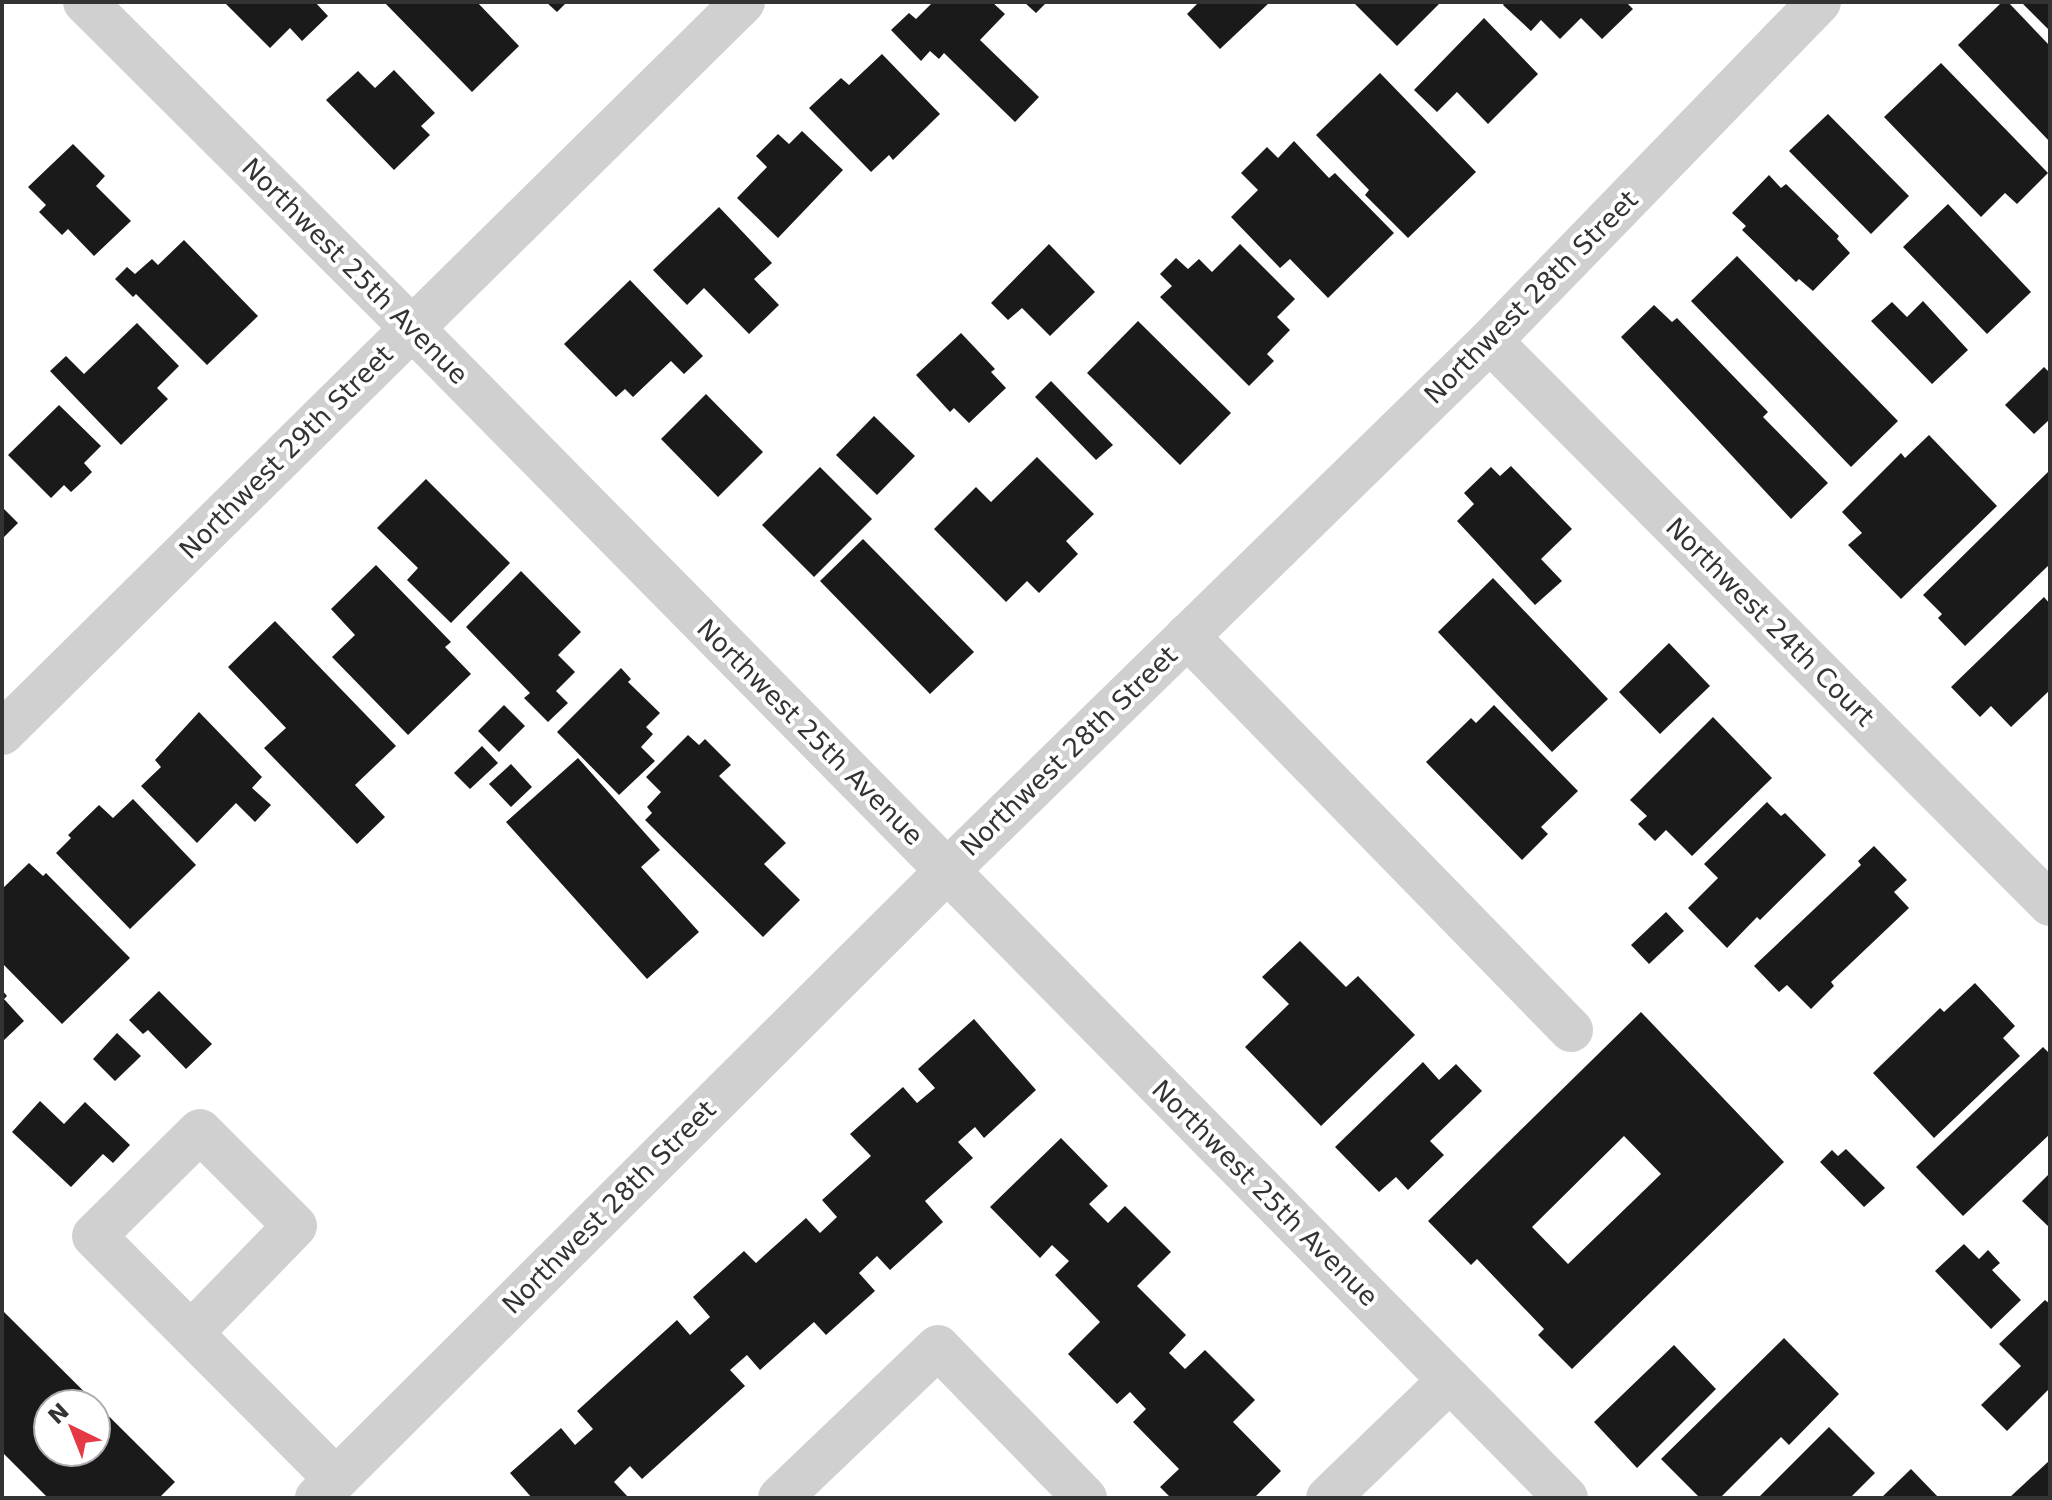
<svg xmlns="http://www.w3.org/2000/svg" width="2052" height="1500" font-family="'DejaVu Sans',sans-serif">
<style>
.building{fill:#1a1a1a;fill-rule:evenodd}
.lines{fill:none;stroke-linecap:round;stroke-linejoin:round}
.minor{stroke:#d0d0d0;stroke-width:44}
.labels{text-anchor:middle;stroke-width:8;stroke-linejoin:round;paint-order:stroke}
.street-label{font-size:26px;fill:#333;stroke:#fff}
</style>
<rect width="100%" height="100%" fill="#fff"/>
<g class="building">
<path d="M224,2H315L328,16L302,41L290,28L270,48Z"/>
<path d="M384,2H477L519,46L472,92Z"/>
<path d="M546,2H567L557,12Z"/>
<path d="M933,2H992L1005,14L980,40L1039,97L1015,122L944,53L939,59L930,51L921,61L891,30L909,13L916,19Z"/>
<path d="M1024,2H1047L1036,13Z"/>
<path d="M1199,2H1270L1220,49L1187,14Z"/>
<path d="M1353,2H1441L1397,46Z"/>
<path d="M1505,2H1626L1633,9L1602,39L1581,18L1560,39L1541,20L1531,31L1503,5Z"/>
<path d="M2002,2H2008L2050,46V142L1958,45Z"/>
<path d="M2021,2H2050V31Z"/>
<path d="M1484,18L1538,74L1488,124L1457,92L1437,112L1414,90Z"/>
<path d="M882,54L940,114L893,160L889,155L871,172L809,108L841,78L849,85Z"/>
<path d="M1941,63L2048,173L2017,204L2005,193L1981,217L1884,117Z"/>
<path d="M394,70L435,113L421,126L430,135L394,170L326,100L358,71L375,88Z"/>
<path d="M1380,73L1476,172L1408,238L1365,195L1369,190L1316,135Z"/>
<path d="M1828,114L1909,196L1871,234L1789,151Z"/>
<path d="M802,131L843,170L778,238L737,198L767,167L756,156L778,134L789,144Z"/>
<path d="M1294,141L1329,178L1335,173L1394,233L1328,298L1290,259L1280,268L1231,217L1258,190L1241,173L1267,147L1278,158Z"/>
<path d="M73,144L105,176L96,186L131,221L94,256L68,229L62,235L39,212L46,205L28,187Z"/>
<path d="M1769,175L1781,188L1786,184L1839,236L1837,239L1850,253L1813,291L1799,279L1796,282L1742,230L1746,226L1732,213Z"/>
<path d="M1948,204L2031,292L1987,334L1903,247Z"/>
<path d="M719,207L772,263L754,279L779,305L749,334L704,288L687,305L653,270Z"/>
<path d="M184,240L258,316L207,365L136,294L133,297L115,279L127,267L135,274L152,259L158,265Z"/>
<path d="M1049,244L1095,292L1050,336L1022,308L1008,320L991,303Z"/>
<path d="M1240,244L1295,299L1277,317L1290,330L1267,354L1274,361L1249,386L1160,297L1172,286L1160,274L1176,258L1188,269L1199,259L1212,272Z"/>
<path d="M1737,256L1898,421L1851,467L1691,301Z"/>
<path d="M630,280L703,356L684,374L671,361L633,397L625,389L616,397L564,344Z"/>
<path d="M1923,301L1968,350L1932,384L1871,321L1892,302L1907,317Z"/>
<path d="M1654,305L1672,322L1677,318L1768,412L1763,417L1828,483L1791,519L1621,337Z"/>
<path d="M1138,321L1231,413L1180,465L1087,373Z"/>
<path d="M137,323L179,366L157,388L168,399L121,445L50,371L66,356L84,374Z"/>
<path d="M961,333L995,369L991,372L1006,388L969,423L954,408L950,412L916,375Z"/>
<path d="M2044,367L2050,373V419L2034,434L2005,405Z"/>
<path d="M1051,381L1113,445L1096,460L1035,397Z"/>
<path d="M706,394L763,452L718,497L661,439Z"/>
<path d="M59,405L101,446L84,463L92,472L82,482L71,492L64,485L51,498L8,455Z"/>
<path d="M874,416L915,456L877,495L836,455Z"/>
<path d="M1929,435L1997,506L1901,599L1848,545L1862,533L1842,512L1901,453L1905,458Z"/>
<path d="M1037,457L1094,514L1066,541L1078,554L1039,593L1027,581L1006,602L934,529L976,487L991,502Z"/>
<path d="M1511,466L1572,529L1541,559L1562,581L1535,605L1457,521L1474,504L1464,493L1491,467L1500,476Z"/>
<path d="M820,467L872,519L814,577L762,525Z"/>
<path d="M2050,470V564L1965,646L1938,618L1942,614L1923,595Z"/>
<path d="M426,479L510,563L451,623L407,580L418,568L377,528Z"/>
<path d="M2,507L18,523L2,539Z"/>
<path d="M863,539L974,652L930,694L820,581Z"/>
<path d="M376,565L451,642L445,647L471,674L408,735L332,657L355,635L331,609Z"/>
<path d="M521,571L581,632L558,655L575,672L556,691L568,703L548,722L524,698L530,693L466,627Z"/>
<path d="M1493,578L1608,699L1552,752L1438,632Z"/>
<path d="M2044,597L2050,604V690L2011,727L1991,706L1980,717L1951,687Z"/>
<path d="M275,621L396,746L355,785L385,817L357,844L264,748L286,728L228,667Z"/>
<path d="M1669,643L1710,686L1660,734L1619,692Z"/>
<path d="M621,668L631,679L628,682L660,713L646,727L653,734L641,747L655,761L619,795L557,732Z"/>
<path d="M504,705L525,726L499,752L478,731Z"/>
<path d="M1494,705L1578,791L1541,827L1548,834L1522,860L1426,762L1471,718L1476,723Z"/>
<path d="M199,712L262,777L252,788L271,805L255,822L236,803L197,843L141,786L161,767L155,760Z"/>
<path d="M1713,717L1772,778L1692,856L1666,830L1655,841L1638,824L1647,816L1630,800Z"/>
<path d="M688,735L699,745L705,739L731,765L719,776L786,843L764,864L800,900L763,937L645,820L652,813L647,807L661,792L646,777Z"/>
<path d="M482,746L498,763L470,789L454,773Z"/>
<path d="M578,758L660,850L641,867L699,932L647,979L506,822Z"/>
<path d="M511,764L532,787L511,807L489,784Z"/>
<path d="M133,799L196,865L130,929L56,853L71,838L68,835L99,805L113,818Z"/>
<path d="M1767,802L1781,816L1785,813L1826,855L1760,920L1757,917L1727,948L1688,908L1718,878L1704,864Z"/>
<path d="M1874,846L1907,880L1894,892L1909,908L1831,982L1834,986L1811,1009L1787,985L1779,992L1754,966L1861,865L1858,861Z"/>
<path d="M29,863L43,876L46,873L130,958L62,1024L2,963V889Z"/>
<path d="M1666,912L1684,931L1649,964L1631,945Z"/>
<path d="M1300,941L1346,987L1358,976L1415,1035L1321,1126L1245,1047L1289,1004L1262,977Z"/>
<path d="M1975,983L2015,1026L2003,1038L2020,1056L1934,1138L1873,1073L1940,1008L1944,1012Z"/>
<path d="M2,990L7,996L4,999L24,1021L2,1042Z"/>
<path d="M159,991L212,1044L186,1069L148,1030L143,1034L129,1020Z"/>
<path d="M1641,1012L1784,1162L1572,1369L1538,1335L1544,1329L1477,1259L1471,1265L1428,1221ZM1624,1136L1661,1174L1568,1264L1532,1227Z"/>
<path d="M974,1019L1036,1090L984,1138L975,1127L958,1142L973,1158L925,1201L943,1222L890,1270L877,1256L859,1273L875,1291L826,1335L814,1322L760,1370L747,1355L730,1370L745,1386L642,1479L630,1466L614,1482L629,1498H532L510,1473L561,1428L575,1445L593,1429L577,1411L677,1320L690,1335L710,1317L693,1297L744,1251L756,1263L806,1218L820,1233L837,1217L822,1200L871,1156L850,1134L903,1087L917,1103L935,1088L918,1069Z"/>
<path d="M117,1033L141,1056L115,1081L93,1059Z"/>
<path d="M2043,1047L2050,1054V1134L1963,1216L1916,1167Z"/>
<path d="M1423,1062L1439,1080L1456,1064L1482,1091L1430,1141L1444,1155L1408,1190L1396,1177L1379,1192L1335,1147Z"/>
<path d="M40,1101L64,1124L85,1102L130,1145L113,1163L103,1154L71,1187L12,1132Z"/>
<path d="M1061,1138L1108,1186L1089,1204L1108,1223L1125,1206L1171,1252L1137,1286L1186,1335L1169,1353L1185,1369L1205,1350L1255,1400L1233,1422L1281,1471L1254,1498H1171L1160,1487L1179,1469L1133,1422L1146,1409L1130,1392L1117,1404L1068,1354L1100,1322L1055,1275L1069,1261L1052,1245L1040,1258L990,1207Z"/>
<path d="M1846,1149L1885,1188L1864,1207L1820,1162L1832,1150L1838,1156Z"/>
<path d="M2050,1173V1228L2022,1201Z"/>
<path d="M1964,1244L1979,1259L1988,1250L2000,1263L1992,1270L2021,1300L1991,1329L1935,1271Z"/>
<path d="M2045,1300L2050,1304V1388L2007,1431L1981,1405L2021,1366L1999,1344Z"/>
<path d="M2,1310L175,1482L159,1498H48L2,1452ZM48,1404H96V1452H48Z"/>
<path d="M1784,1338L1839,1394L1789,1445L1781,1437L1720,1498H1700L1661,1459Z"/>
<path d="M1674,1345L1716,1389L1637,1468L1594,1422Z"/>
<path d="M1829,1427L1875,1473L1850,1498H1758Z"/>
<path d="M2050,1460V1498H2009Z"/>
<path d="M1911,1469L1939,1498H1881Z"/>
</g>
<g class="lines">
<g class="minor">
<path d="M85,2L412,328L1566,1498"/>
<path d="M1490,341L2050,904"/>
<path d="M1187,636L1571,1030"/>
<path d="M2,733L743,2"/>
<path d="M191,1333L295,1226L200,1131L94,1236L336,1479"/>
<path d="M317,1498L947,871L1490,341L1819,2"/>
<path d="M780,1498L938,1347L1085,1498"/>
<path d="M1328,1498L1450,1380"/>
</g>
</g>
<g class="labels">
<g class="street-label">
<text transform="translate(355 271) rotate(45)" y="9">Northwest 25th Avenue</text>
<text transform="translate(1531 297) rotate(-45)" y="9">Northwest 28th Street</text>
<text transform="translate(286 452) rotate(-45)" y="9">Northwest 29th Street</text>
<text transform="translate(1770 622) rotate(45)" y="9">Northwest 24th Court</text>
<text transform="translate(810 732) rotate(45)" y="9">Northwest 25th Avenue</text>
<text transform="translate(1069 751) rotate(-44)" y="9">Northwest 28th Street</text>
<text transform="translate(1265 1193) rotate(45)" y="9">Northwest 25th Avenue</text>
<text transform="translate(609 1207) rotate(-45)" y="9">Northwest 28th Street</text>
</g>
</g>
<rect width="2052" height="1500" fill="none" stroke="#333333" stroke-width="8"/>
<g transform="translate(72 1428) rotate(317)"><circle r="38" fill="#ffffff" stroke="#adadad" stroke-width="2"/>
<path d="M0-6L14 30L0 20L-14 30Z" fill="#e63946"/>
<text y="-12" font-size="22" font-weight="bold" text-anchor="middle" fill="#333333">N</text>
</g>
</svg>
